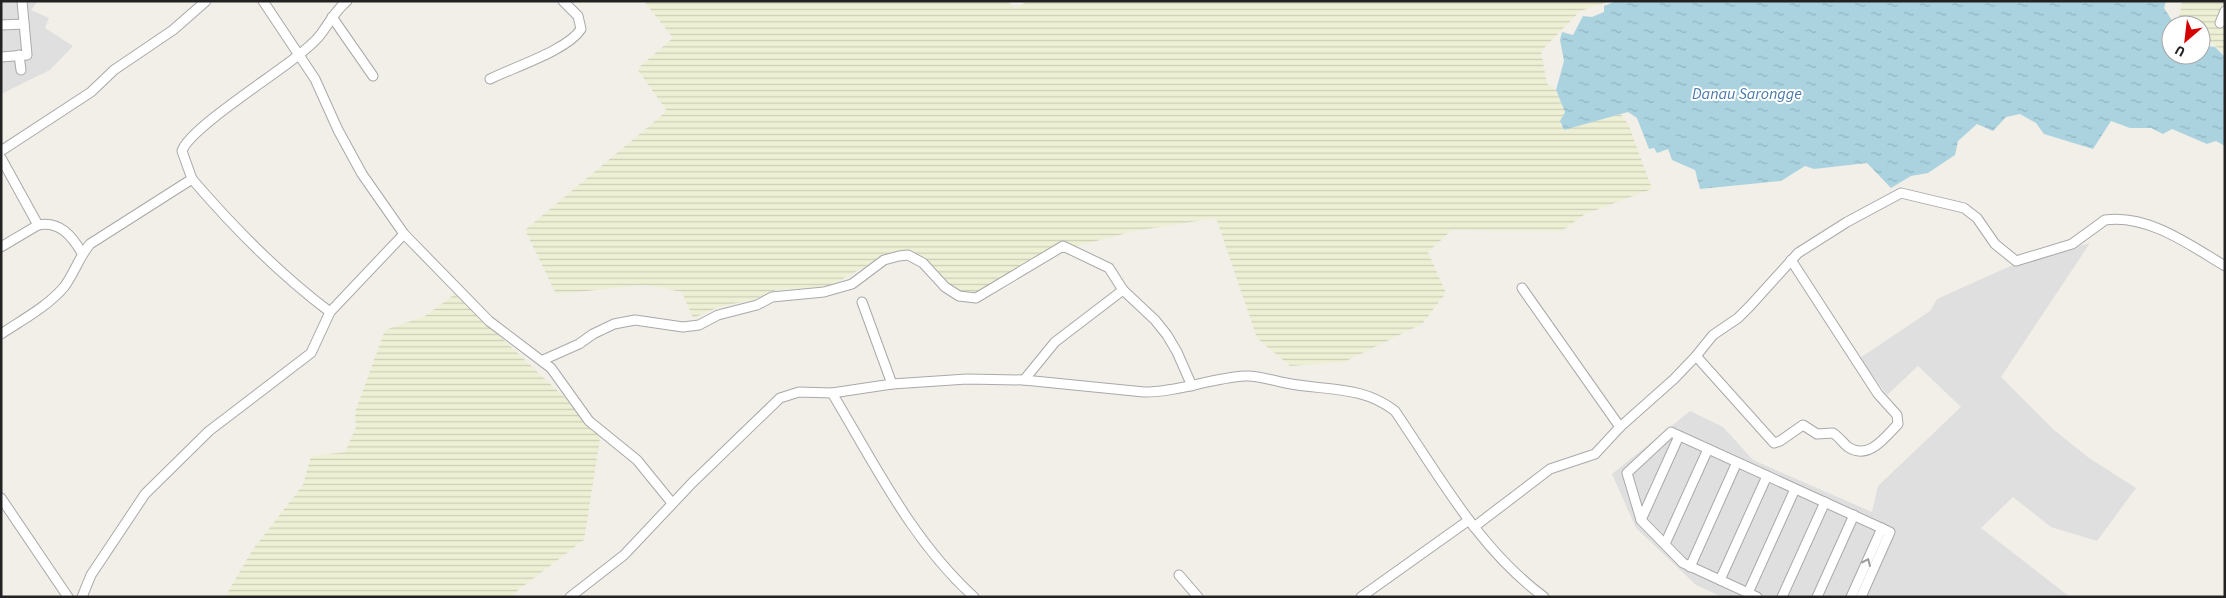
<svg xmlns="http://www.w3.org/2000/svg" width="2226" height="598" font-family="'Source Sans 3',sans-serif">
<style>
.residential{fill:#e0dfdf}
.farmland{fill:url(#farmland-rules)}
.water{fill:url(#water-ripples)}
.lines{fill:none;stroke-linecap:round;stroke-linejoin:round}
.street-casing{stroke:#a9a9a9;stroke-width:11}
.street{stroke:#fff;stroke-width:9}
.oneway{stroke:#9c9c9c}
.labels{text-anchor:middle;stroke-width:4;stroke-linejoin:round;paint-order:stroke}
.water-label{font-size:16px;font-style:italic;fill:#4a7aab;stroke:#fff}
</style>
<defs>
<pattern id="farmland-rules" width="6" height="5" patternUnits="userSpaceOnUse" patternTransform="scale(1.25)"><rect width="6" height="5" fill="#eef0d5"/><path d="M0 2.5h6" fill="none" stroke="#ccceb7"/></pattern>
<pattern id="water-ripples" width="26" height="14" patternUnits="userSpaceOnUse" patternTransform="scale(1.25)"><rect width="26" height="14" fill="#aad3df"/><path d="M2 4q2-2 4 0t4 0M15 11q2-2 4 0t4 0" fill="none" stroke="#92b5bf"/></pattern>
</defs>
<rect width="100%" height="100%" fill="#f2efe9"/>
<g class="residential">
<path d="M1,1H38L31,10L49,18L45,28L73,46L50,70L1,94Z"/>
<path d="M2090,243L2001,377L2054,430L2089,458L2136,488L2097,541L2051,527L2013,497L1981,528L2070,597H1722L1696,585L1636,528L1612,474L1690,411L1723,427L1753,460L1872,512L1878,486L1961,407L1918,366L1887,395L1860,358L1930,311L1937,299L2015,264Z"/>
</g>
<g class="farmland">
<path d="M644,1H1007L1015,8L1028,1H1611L1580,11L1541,51L1547,84L1556,90L1565,112L1560,121L1564,130L1621,114L1629,126L1652,189L1585,214L1562,231L1452,230L1428,252L1446,293L1422,324L1344,362L1290,366L1257,338L1216,218L1135,231L1069,248L976,298L959,296L915,258L891,252L830,286L776,290L752,300L719,307L693,318L682,292L646,285L556,294L525,230L667,111L637,69L673,38Z"/>
<path d="M2182,1H2225V54L2201,35V25H2188L2179,18Z"/>
<path d="M455,294L601,432L584,540L513,594V597H225L253,549L303,485L311,456L345,452L356,427L355,412L385,330L425,316Z"/>
</g>
<path class="water" d="M1616,1H2166L2164,8L2175,25H2171V55H2201V45L2215,47L2225,57V146L2216,141L2207,144L2172,129L2163,134L2151,128H2130L2111,121L2093,149L2044,134L2036,123L2020,114L2006,117L1993,131L1977,124L1958,141L1955,155L1928,173L1911,176L1891,188L1867,163L1814,169L1805,166L1781,181L1700,189L1695,170L1672,160L1668,149L1657,153L1654,148L1649,149L1637,118L1628,112L1564,130L1560,121L1565,112L1556,90L1564,61L1560,40L1562,32L1573,35L1583,16L1592,17L1604,12V6Z"/>
<g class="lines">
<defs>
<g id="street">
<path d="M263,1L315,79L338,130L362,174L404,234L489,321L551,368L589,421L637,460L672,503"/>
<path d="M332,17L373,76"/>
<path d="M2220,23L2225,11"/>
<path d="M1,25L24,24"/>
<path d="M19,55L21,70"/>
<path d="M1,57L27,55L22,1"/>
<path d="M490,79C514,67 568,50 581,29L578,16L563,1"/>
<path d="M1,151L91,92L114,70L173,30L206,1"/>
<path d="M1,158L38,225L1,247"/>
<path d="M192,179C234,228 278,273 330,312"/>
<path d="M38,225C60,221 72,236 82,253"/>
<path d="M862,302L892,384"/>
<path d="M1,334C22,320 48,306 64,287C74,274 79,257 90,244L192,179L182,151C189,129 273,76 296,57C305,50 317,41 323,31C331,20 336,10 347,1"/>
<path d="M1696,356L1774,443L1780,441L1803,425L1817,434L1833,433C1839,437 1843,443 1848,447C1869,461 1886,436 1898,424L1897,415L1878,394L1791,260"/>
<path d="M543,360L579,344L593,334L614,324L635,320L683,327L699,325L718,315L757,305L772,297L824,292L852,284L884,260L899,256L908,255L923,263L945,287L959,296L976,298L1063,246L1109,268L1123,290L1155,320L1167,335L1177,352L1192,386"/>
<path d="M1024,380L1055,342L1123,290"/>
<path d="M832,393C874,463 912,541 974,597"/>
<path d="M1620,427L1674,379L1696,356L1713,335L1738,318L1750,306L1798,253L1847,222L1901,193L1964,208L1977,218L1995,244L2016,261L2072,244L2105,220C2148,214 2190,245 2225,266"/>
<path d="M1,498L68,597"/>
<path d="M1641,520L1679,436"/>
<path d="M1474,527L1550,469L1595,454L1620,427L1522,288"/>
<path d="M1665,544L1708,449"/>
<path d="M1690,567L1737,462"/>
<path d="M1179,575L1198,597"/>
<path d="M1720,580L1767,476"/>
<path d="M1748,593L1795,489"/>
<path d="M82,597L91,575L145,494L209,431L311,353L330,312L404,234"/>
<path d="M570,597L624,555L692,483L780,398L799,392L832,393L892,384L967,379L1024,380L1144,392C1179,392 1211,378 1245,376C1259,375 1273,381 1286,383C1325,391 1362,385 1395,411C1440,477 1479,549 1544,597"/>
<path d="M1361,597L1469,520"/>
<path d="M1757,597L1683,563L1641,520L1627,473L1671,432L1890,532L1861,597"/>
<path d="M1782,597L1825,502"/>
<path d="M1817,597L1854,515"/>
<path d="M1851,597L1882,528"/>
</g>
</defs>
<use href="#street" class="street-casing"/>
<use href="#street" class="street"/>
</g>
<defs><path id="oneway-chevron" d="M-2-3.5L2.5 0L-2 3.5" fill="none" stroke-width="1.6" stroke-linecap="round" stroke-linejoin="round" transform="scale(1.25)"/></defs>
<use class="oneway" href="#oneway-chevron" transform="translate(1867 562) rotate(-66)"/>
<g class="labels">
<g class="water-label">
<text x="1747" y="99">Danau Sarongge</text>
</g>
</g>
<rect width="2226" height="598" fill="none" stroke="#222222" stroke-width="5"/>
<g transform="translate(2186 40) rotate(208)"><circle r="24" fill="#ffffff" stroke="#a7a7a7"/>
<path d="M0-4L9 19L0 12L-9 19Z" fill="#d40000"/>
<text y="-8" font-size="14" font-weight="bold" text-anchor="middle" fill="#222222">U</text>
</g>
</svg>
